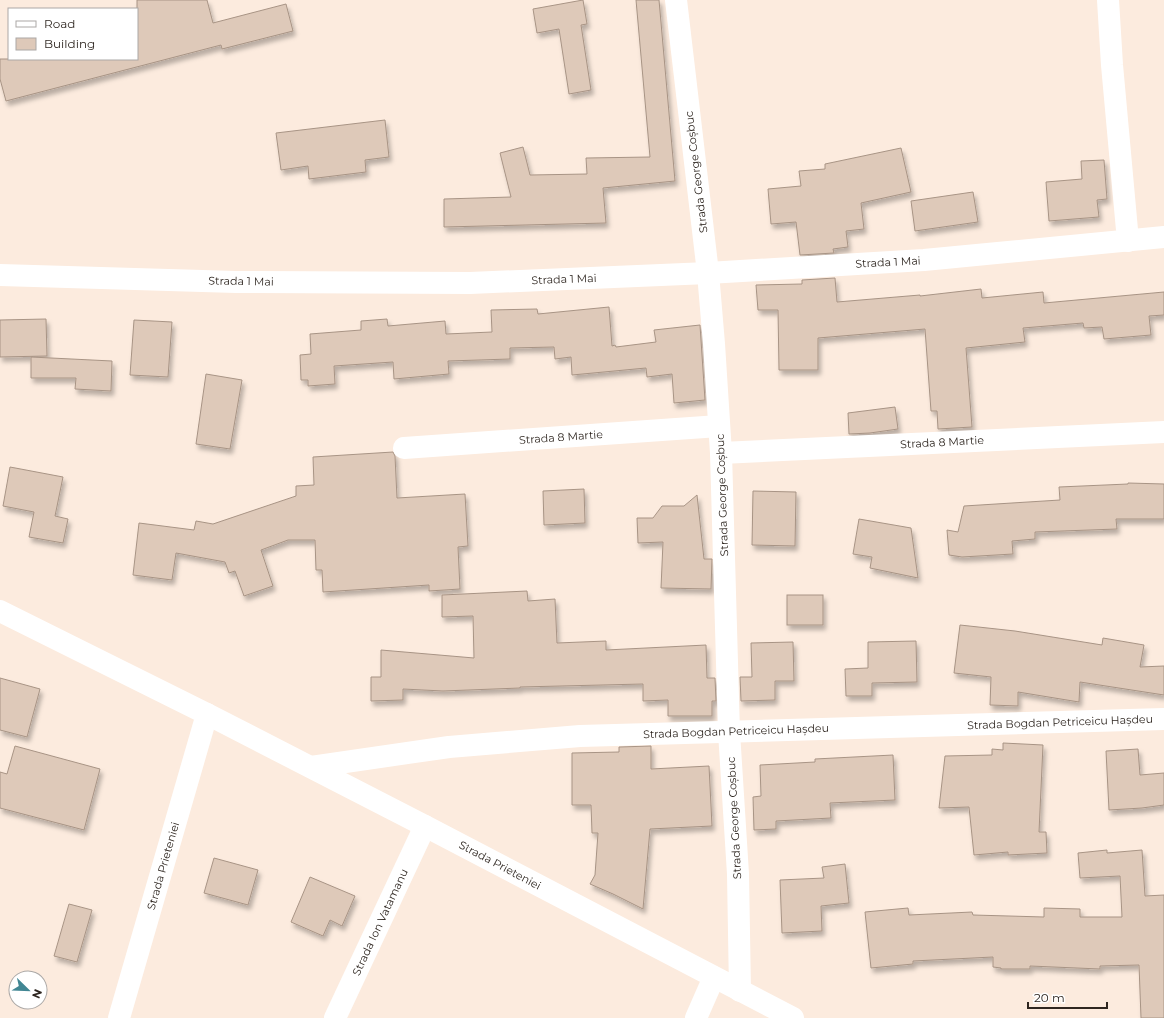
<svg xmlns="http://www.w3.org/2000/svg" width="1164" height="1018" font-family="Montserrat,sans-serif">
<style>
.building{fill:#dec9b9;stroke:#a89485;filter:url(#shadow)}
.lines{fill:none;stroke-linecap:round;stroke-linejoin:round}
.minor{stroke:#fff;stroke-width:22}
.labels{text-anchor:middle;stroke-width:4;stroke-linejoin:round;paint-order:stroke}
.street-label{font-size:11px;fill:#2e2620;stroke:#fff}
</style>
<defs>
<filter id="shadow"><feDropShadow dx="2.5" dy="4.5" stdDeviation="2" flood-color="#0004"/></filter>
</defs>
<rect width="100%" height="100%" fill="#fcebde"/>
<g class="building">
<path d="M137,0H207L213,23L286,4L293,31L222,49L221,45L6,101L0,79V59H137Z"/>
<path d="M583,0L587,24L581,25L591,90L569,94L559,29L537,33L533,9Z"/>
<path d="M636,0H659L675,181L603,188L606,223L444,227V199L511,197L500,153L523,147L530,175L587,174L586,158L650,157Z"/>
<path d="M385,120L389,157L365,160L366,172L309,179L308,166L281,170L276,133Z"/>
<path d="M901,148L911,192L861,203L864,229L846,231L848,247L833,249L834,253L800,255L796,222L771,224L768,189L801,186L799,171L825,169V164Z"/>
<path d="M1104,160L1107,199L1097,200L1099,217L1049,221L1046,182L1082,179L1081,161Z"/>
<path d="M973,192L978,222L915,231L911,201Z"/>
<path d="M835,278L837,302L920,295V296L981,289L982,298L1043,292L1044,303L1164,292V315L1149,316L1151,335L1104,339L1102,327L1084,328L1083,323L1023,328L1025,342L966,348L972,427L938,429L937,411H931L925,329L818,338V370H779L778,310H758L756,285L802,284V280Z"/>
<path d="M609,307L612,346L615,345L616,347L656,342L654,330L700,325L705,400L674,403L672,374L647,377L646,368L572,375L571,357L555,359L554,347L510,348V359L448,361L449,374L394,379L393,362L334,366L335,384L308,386V380H301L300,355L311,354L310,334L361,330V321L387,319L388,326L445,321L446,334L492,332L491,310L537,309L538,314Z"/>
<path d="M46,319L47,356L0,357V320Z"/>
<path d="M134,320L172,322L168,377L130,375Z"/>
<path d="M31,357L112,361L111,391L75,389L76,378H31Z"/>
<path d="M206,374L242,380L230,449L196,444Z"/>
<path d="M895,407L898,429L870,433L849,434L848,413Z"/>
<path d="M393,452L395,456L397,498L465,494L468,546L458,547L460,589L429,591V585L323,592L322,570H316L315,540H288L261,550L273,586L244,596L235,571L229,573L225,562L176,553L172,580L133,575L139,523L194,530L196,521L213,524L296,496V486L314,485L313,457Z"/>
<path d="M10,467L63,477L55,516L68,519L63,543L29,537L34,512L3,506Z"/>
<path d="M1128,483L1164,484V519H1116L1117,529L1035,532V539L1012,541L1013,554L962,557L949,555L947,530L958,532L964,506L1060,500L1059,487L1128,484Z"/>
<path d="M584,489L585,523L544,525L543,491Z"/>
<path d="M753,491L796,492L795,546L752,545Z"/>
<path d="M697,495L704,559H712L711,589L661,588L663,542L638,543L637,518H653L662,506H684Z"/>
<path d="M859,519L911,528L918,578L870,568L872,557L853,554Z"/>
<path d="M527,591L528,601L555,599L557,643L606,641V650L706,645L707,678H715L716,701H712V716H668V700L643,701V684L520,687V688L443,691L403,689V700L371,701V677H381V650L474,658L473,616L442,617V595Z"/>
<rect x="787" y="595" width="36" height="30"/>
<path d="M960,625L1015,631L1102,645L1103,638L1144,645L1140,667L1164,666V695L1080,682L1079,702L1018,692V706L990,705L991,677L954,673Z"/>
<path d="M916,641L917,682L872,683V696H846L845,669L868,668V642Z"/>
<path d="M793,642L794,681H775V700L741,701L740,677H752L751,643Z"/>
<path d="M0,678L40,689L27,737L0,730Z"/>
<path d="M1003,743L1043,745L1039,832H1046L1047,853L1008,855V852L974,855L969,807L939,808L945,756L992,755V749L1003,750Z"/>
<path d="M15,746L100,769L84,830L0,808V772L7,774Z"/>
<path d="M651,746V769L709,766L712,826L650,829L643,909L613,894L590,884L595,875L598,833H592L591,805H572V753L619,752V747Z"/>
<path d="M1138,749L1140,775L1164,773V805L1142,808L1109,810L1106,751Z"/>
<path d="M893,755L895,800L830,803L831,818L776,821V829L754,830L753,797L761,796L760,765L815,762V759Z"/>
<path d="M1107,850V853L1142,850L1145,896L1164,895V1018H1141L1139,965L1100,966V969L1030,966V969H1001V968L993,967V957L913,961V964L871,968L865,912L908,908L909,915L972,912L973,915L1044,917V908L1080,909V917H1122L1120,876L1080,878L1078,853Z"/>
<path d="M214,858L258,870L248,905L204,893Z"/>
<path d="M845,864L849,903L821,906L822,931L782,933L780,880L824,878L822,867Z"/>
<path d="M310,877L355,896L342,926L330,920L323,936L291,922Z"/>
<path d="M69,904L92,910L77,962L54,956Z"/>
</g>
<g class="lines">
<g class="minor">
<path d="M676,0L708,273L714,344L721,453L729,732L738,874L740,991"/>
<path d="M1108,0L1112,65L1128,241"/>
<path d="M0,275L236,282L470,283L708,273L924,260L1164,237"/>
<path d="M404,448L719,426"/>
<path d="M721,453L1164,432"/>
<path d="M0,611L207,714L425,826L793,1018"/>
<path d="M311,767L449,747L580,736L1164,719"/>
<path d="M119,1018L207,714"/>
<path d="M335,1018L425,826"/>
<path d="M696,1018L714,977"/>
</g>
</g>
<g class="labels">
<g class="street-label">
<text transform="translate(696 172) rotate(-97)" y="4">Strada George Coșbuc</text>
<text transform="translate(888 262) rotate(-3)" y="4">Strada 1 Mai</text>
<text transform="translate(564 279) rotate(-2)" y="4">Strada 1 Mai</text>
<text transform="translate(241 281) rotate(1)" y="4">Strada 1 Mai</text>
<text transform="translate(561 437) rotate(-4)" y="4">Strada 8 Martie</text>
<text transform="translate(942 442) rotate(-3)" y="4">Strada 8 Martie</text>
<text transform="translate(722 495) rotate(-92)" y="4">Strada George Coșbuc</text>
<text transform="translate(1060 722) rotate(-2)" y="4">Strada Bogdan Petriceicu Hașdeu</text>
<text transform="translate(736 731) rotate(-2)" y="4">Strada Bogdan Petriceicu Hașdeu</text>
<text transform="translate(734 818) rotate(-93)" y="4">Strada George Coșbuc</text>
<text transform="translate(500 865) rotate(28)" y="4">Strada Prieteniei</text>
<text transform="translate(163 866) rotate(-74)" y="4">Strada Prieteniei</text>
<text transform="translate(380 922) rotate(-65)" y="4">Strada Ion Vatamanu</text>
</g>
</g>
<rect x="8" y="8" width="130" height="52" fill="#ffffff" stroke="#aba8a6"/>
<rect x="16" y="21" width="20" height="6" fill="#ffffff" stroke="#aba8a6"/>
<text x="44" y="28" font-size="12" fill="#2e2620">Road</text>
<rect x="16" y="38" width="20" height="12" fill="#dec9b9" stroke="#aba8a6"/>
<text x="44" y="48" font-size="12" fill="#2e2620">Building</text>
<g transform="translate(28 990) rotate(113)"><circle r="19" fill="#ffffff" stroke="#aba8a6"/>
<path d="M0-3L7 15L0 10L-7 15Z" fill="#418693"/>
<text y="-6" font-size="11" font-weight="bold" text-anchor="middle" fill="#2e2620">N</text>
</g>
<path d="M1028 1002v6h79v-6" fill="none" stroke="#2e2620" stroke-width="2"/>
<text x="1034" y="1002" font-size="12" fill="#2e2620" stroke="#ffffff" stroke-width="3" paint-order="stroke">20 m</text>
</svg>
